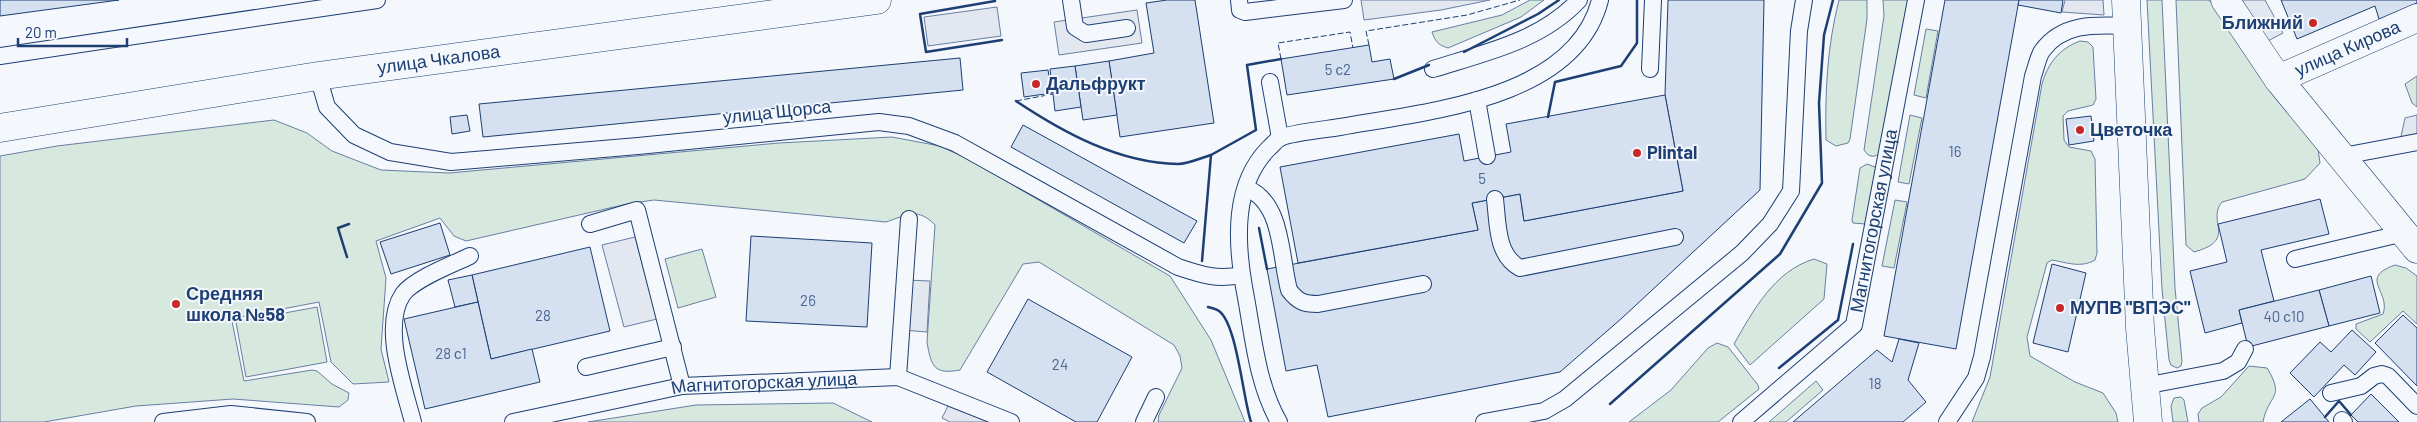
<svg xmlns="http://www.w3.org/2000/svg" width="2417" height="422" font-family="Barlow,sans-serif">
<style>
.green{fill:#d7e8df;stroke:#687fa3}
.parking{fill:#e3e8f0;stroke:#687fa3}
.building{fill:#d5e0f0;stroke:#1d3f73}
.lines{fill:none;stroke-linecap:round;stroke-linejoin:round}
.lane-casing{stroke:#1d3f73;stroke-width:18}
.street-casing{stroke:#1d3f73;stroke-width:29}
.secondary-casing{stroke:#1d3f73;stroke-width:29}
.lane{stroke:#f4f7fb;stroke-width:16}
.street{stroke:#f4f7fb;stroke-width:28}
.secondary{stroke:#f4f7fb;stroke-width:28}
.fence{stroke:#1d3f73;stroke-width:1;stroke-dasharray:6 2.5;stroke-linecap:butt}
.wall{stroke:#1d3f73;stroke-width:2.5}
.poi-dot{fill:#c62828;stroke:#f4f7fb;stroke-width:2}
.labels{text-anchor:middle;stroke-width:4;stroke-linejoin:round;paint-order:stroke}
.number-label{font-size:15px;fill:#4b6792}
.poi-label{font-size:18px;font-weight:bold;fill:#1d3f73;stroke:#f4f7fb;text-anchor:start}
.street-label{font-size:18px;fill:#1d3f73;stroke:#f4f7fb}
</style>
<rect width="100%" height="100%" fill="#f4f7fb"/>
<g class="green">
<path d="M1530,0H1544L1521,17L1448,48C1438,45 1435,41 1432,32L1502,15Z"/>
<path d="M1839,0H1867V19L1850,139L1848,143L1836,146L1826,140C1825,92 1827,47 1839,0Z"/>
<path d="M1883,0H1908L1881,152C1875,158 1869,158 1864,150L1884,16Z"/>
<path d="M2147,0H2162L2175,288L2182,361L2181,366L2177,368L2171,365L2169,360L2162,289Z"/>
<path d="M2176,0H2209L2318,149L2320,163L2305,179L2222,202C2206,221 2238,240 2194,252L2186,245Z"/>
<path d="M1926,29L1938,31L1926,98L1914,95Z"/>
<path d="M2080,41L2088,42L2093,47L2096,99L2093,105L2068,111L2063,116L2064,140L2069,147L2091,151L2095,159L2097,253L2095,260C2081,268 2068,263 2052,260L2047,263L2027,337L2030,356L2075,382L2103,393L2116,413L2118,422H1972L1990,377L2042,84C2048,63 2059,49 2080,41Z"/>
<path d="M2417,76V107L2412,103L2405,84Z"/>
<path d="M1910,115L1922,118L1909,184L1898,182Z"/>
<path d="M274,120L307,133L332,151L381,170L449,173L779,143L892,137L940,146L968,159L1170,276L1211,340L1245,422H1158L1159,415L1182,368L1180,356L1174,345L1039,262L1023,264L960,370C934,375 931,366 927,342L935,225C918,207 907,215 886,222L654,200L627,204L466,241L454,236L440,218L376,241L386,278L381,349L389,382L353,384L331,362L319,302L235,318L232,321L244,381L312,370L317,371L332,384L349,393L348,400L339,407L233,399L136,406L44,422H0V156L57,146Z"/>
<path d="M1867,164L1875,167L1876,170L1865,224L1853,223L1852,220L1860,168Z"/>
<path d="M1895,200L1907,202L1894,268L1882,266Z"/>
<path d="M702,249L716,297L678,308L665,259Z"/>
<path d="M1814,259L1827,264L1824,299L1750,365L1734,344C1753,311 1774,271 1814,259Z"/>
<path d="M2395,265L2406,268L2417,276V324L2403,311L2370,342L2356,329V324L2383,314C2391,291 2358,278 2395,265Z"/>
<path d="M317,307L327,362L246,377L236,322Z"/>
<path d="M1717,343L1728,347L1758,385L1759,389L1718,422H1629L1671,390L1708,348Z"/>
<path d="M2249,366L2267,368C2286,399 2268,394 2263,422H2199L2198,414L2202,408L2221,397Z"/>
<path d="M1816,381L1823,390L1786,422H1769Z"/>
<path d="M2181,397L2184,400L2188,422H2173L2171,406L2174,398Z"/>
<path d="M833,403L872,422H588L696,405Z"/>
</g>
<g class="parking">
<path d="M1361,0H1490L1441,10L1364,20Z"/>
<path d="M2065,0H2103L2104,15L2062,12Z"/>
<path d="M2240,0H2265L2283,33L2264,43Z"/>
<path d="M997,7L1001,36L928,46L924,17Z"/>
<path d="M1137,10L1142,43L1059,55L1054,22Z"/>
<path d="M2417,115V138L2400,141L2405,118Z"/>
<path d="M635,237L657,319L624,327L602,245Z"/>
<path d="M906,280L930,281L927,332L903,330Z"/>
<path d="M948,406L989,422H950L942,418Z"/>
</g>
<g class="building">
<path d="M0,0H119L0,16Z"/>
<path d="M1167,0H1195L1214,123L1120,137L1109,61L1154,53L1146,3Z"/>
<path d="M1668,0H1764L1760,190L1622,318L1560,372L1328,417L1317,365L1286,371L1267,269L1478,230L1472,203L1520,194L1524,221L1683,191L1665,95Z"/>
<path d="M1945,0H2019L1956,349L1884,336Z"/>
<path d="M2019,0H2063L2061,13L2018,5Z"/>
<path d="M2281,0H2417V3L2379,19L2375,6L2297,39Z"/>
<path d="M1369,45L1372,62L1390,59L1394,79L1287,95L1281,59Z"/>
<path d="M960,58L963,90L483,137L479,104Z"/>
<path d="M1109,61L1117,115L1083,120L1075,66Z"/>
<path d="M1075,66L1081,107L1055,111L1050,69Z"/>
<path d="M1048,70L1052,93L1024,97L1021,73Z"/>
<path d="M1665,95L1683,191L1524,221L1520,194L1472,203L1478,230L1298,263L1280,167L1459,134L1464,161L1511,152L1506,124Z"/>
<path d="M467,115L470,131L452,134L450,117Z"/>
<path d="M2091,116L2094,141L2069,145L2066,119Z"/>
<path d="M1023,125L1197,221L1184,243L1011,147Z"/>
<path d="M2320,199L2329,234L2261,250L2274,301L2239,310L2242,323L2205,333L2190,271L2227,262L2218,224Z"/>
<path d="M440,223L450,255L391,274L380,242Z"/>
<path d="M751,236L872,243L867,327L746,321Z"/>
<path d="M590,247L610,331L491,359L472,275Z"/>
<path d="M2052,264L2086,273L2068,352L2033,343Z"/>
<path d="M472,275L478,302L455,307L448,280Z"/>
<path d="M2371,276L2380,313L2329,326L2319,290Z"/>
<path d="M2319,290L2329,326L2248,347L2239,310Z"/>
<path d="M1028,299L1132,357L1097,422H1076L987,372Z"/>
<path d="M478,302L491,359L532,349L540,382L425,409L404,319Z"/>
<path d="M2403,315L2417,328V386L2375,343Z"/>
<path d="M2352,330L2376,352L2355,375L2344,365L2314,397L2290,373L2320,342L2331,352Z"/>
<path d="M1899,339L1919,343L1908,380L1926,402L1903,422H1793L1877,350L1892,362Z"/>
<path d="M2371,394L2399,422H2358L2351,415Z"/>
<path d="M2310,399L2329,422H2281Z"/>
</g>
<g class="lines">
<defs>
<g id="lane">
<path d="M1071,0L1075,27L1086,34L1127,28"/>
<path d="M1239,0L1240,10L1245,12L1344,0"/>
<path d="M0,56L377,0"/>
<path d="M1433,69C1484,53 1541,41 1579,0"/>
<path d="M1650,69L1653,0"/>
<path d="M318,76L327,107L354,135L390,152L451,162L638,146L879,122L909,126L955,143L1178,267C1202,275 1217,280 1242,275"/>
<path d="M1270,82L1280,138"/>
<path d="M1477,100L1487,156"/>
<path d="M2343,156L2417,142"/>
<path d="M1246,188C1283,202 1280,256 1289,290C1298,302 1304,304 1318,304L1423,284"/>
<path d="M1495,199C1498,223 1496,255 1520,268L1675,237"/>
<path d="M590,224L637,210L682,386"/>
<path d="M2295,259L2404,233"/>
<path d="M586,367L673,347"/>
<path d="M898,377L909,219"/>
<path d="M2144,386L2223,371L2238,362L2245,349"/>
<path d="M2331,393L2361,386L2374,376L2382,374L2388,376L2417,406"/>
<path d="M2342,420L2344,422"/>
<path d="M163,422L231,414L307,422"/>
<path d="M413,422C404,387 381,326 403,294C414,279 453,264 470,256"/>
<path id="s1" d="M513,422L682,386L898,377L1011,422"/>
<path d="M1144,422L1156,397"/>
<path d="M1279,422C1256,382 1253,332 1244,287C1236,241 1233,184 1269,148C1273,145 1276,140 1280,138C1289,133 1328,129 1340,127C1424,112 1575,100 1600,0"/>
<path d="M1484,422L1544,411L1565,399L1742,253L1770,224L1791,191L1799,31L1804,0"/>
<path id="s2" d="M1741,422L1854,325L1916,0"/>
<path d="M1947,422L1976,378L1982,357L2033,76C2036,68 2038,57 2042,51C2063,22 2096,25 2128,26"/>
</g>
<g id="street">
<path d="M2225,0L2278,79L2417,249"/>
<path id="s3" d="M2278,79L2417,18"/>
</g>
<g id="secondary">
<path d="M2126,0L2140,328L2148,422"/>
<path id="s4" d="M0,128L318,76L877,0"/>
</g>
</defs>
<use href="#lane" class="lane-casing"/>
<use href="#street" class="street-casing"/>
<use href="#secondary" class="secondary-casing"/>
<use href="#lane" class="lane"/>
<use href="#street" class="street"/>
<use href="#secondary" class="secondary"/>
<g class="fence">
<path d="M1369,45L1366,31L1467,15L1520,0"/>
<path d="M1281,59L1278,43L1350,32L1353,48"/>
<path d="M1016,101L1053,94"/>
</g>
<g class="wall">
<path d="M995,1L920,14L926,52L1002,40"/>
<path d="M1464,52L1538,14L1559,0"/>
<path d="M1394,79L1429,65"/>
<path d="M1016,101C1064,133 1119,163 1178,164C1188,164 1201,158 1211,155"/>
<path d="M1548,117L1555,82L1621,66L1637,43V0"/>
<path d="M1259,228L1267,269"/>
<path d="M347,257L338,228L349,224"/>
<path d="M1202,261L1211,155L1256,130L1247,65L1281,59"/>
<path d="M1208,307C1211,308 1216,309 1219,311C1237,324 1243,399 1251,422"/>
<path d="M1779,368L1838,320L1853,244"/>
<path d="M1610,404L1780,254L1822,183L1819,103L1824,35L1833,0"/>
<path d="M2325,417L2339,401L2351,415"/>
</g>
</g>
<g class="poi-dot">
<circle cx="2313" cy="23" r="5"/>
<circle cx="1036" cy="84" r="5"/>
<circle cx="2080" cy="130" r="5"/>
<circle cx="1637" cy="153" r="5"/>
<circle cx="176" cy="304" r="5"/>
<circle cx="2060" cy="308" r="5"/>
</g>
<g class="labels">
<g class="number-label">
<text x="1338" y="75">5 с2</text>
<text x="1955" y="157">16</text>
<text x="1482" y="184">5</text>
<text x="808" y="306">26</text>
<text x="543" y="321">28</text>
<text x="2284" y="322">40 с10</text>
<text x="451" y="359">28 с1</text>
<text x="1060" y="370">24</text>
<text x="1875" y="389">18</text>
</g>
<g class="poi-label">
<text x="2303" y="29" text-anchor="end">Ближний</text>
<text x="1046" y="90">Дальфрукт</text>
<text x="2090" y="136">Цветочка</text>
<text x="1647" y="159">Plintal</text>
<text x="186" y="300">Средняя<tspan x="186" dy="21">школа №58</tspan></text>
<text x="2070" y="314">МУПВ "ВПЭС"</text>
</g>
<g class="street-label">
<text dy="6" stroke="none"><textPath href="#s3" startOffset="76">улица Кирова</textPath></text>
<text dy="6" stroke="none"><textPath href="#s4" startOffset="444">улица Чкалова</textPath></text>
<text transform="translate(777 112) rotate(-6)" y="6">улица Щорса</text>
<text dy="6" stroke="none"><textPath href="#s2" startOffset="255">Магнитогорская улица</textPath></text>
<text dy="6" stroke="none"><textPath href="#s1" startOffset="255">Магнитогорская улица</textPath></text>
</g>
</g>
<path d="M18 38v8h109v-8" fill="none" stroke="#1d3f73" stroke-width="2.5"/>
<text x="25" y="38" font-size="15" fill="#1d3f73" stroke="#f4f7fb" stroke-width="4" paint-order="stroke">20 m</text>
</svg>
